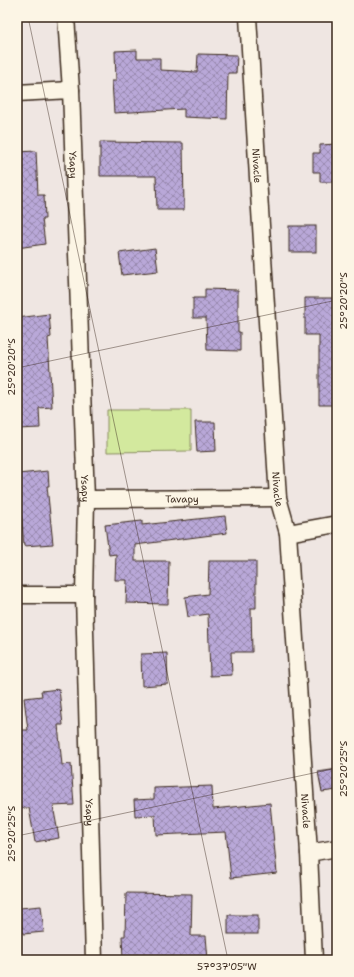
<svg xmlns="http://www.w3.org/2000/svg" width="354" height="977" font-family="'Shantell Sans',sans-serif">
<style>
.pitch{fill:#d3e99e;stroke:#878a5e}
.building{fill:url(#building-cross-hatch);stroke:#3b2a1e}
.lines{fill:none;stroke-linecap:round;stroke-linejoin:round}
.street-casing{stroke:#3b2a1e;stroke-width:19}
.street{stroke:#fcf5e5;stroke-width:16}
.ticks{fill:none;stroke:#3b2a1e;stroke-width:1;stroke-opacity:0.45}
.labels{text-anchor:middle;stroke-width:3;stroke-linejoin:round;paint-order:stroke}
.street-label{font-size:10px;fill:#3b2a1e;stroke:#fcf5e5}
.neatline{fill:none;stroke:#3b2a1e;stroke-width:1.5}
.ticks-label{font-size:10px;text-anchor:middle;fill:#3b2a1e}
</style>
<defs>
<pattern id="building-cross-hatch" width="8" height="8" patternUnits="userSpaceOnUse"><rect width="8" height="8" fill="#b9a8d8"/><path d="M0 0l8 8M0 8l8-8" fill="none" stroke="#9889af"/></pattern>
</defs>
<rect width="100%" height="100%" fill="#efe6e2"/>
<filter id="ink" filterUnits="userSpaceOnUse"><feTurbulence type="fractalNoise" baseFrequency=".025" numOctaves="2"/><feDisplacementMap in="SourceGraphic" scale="8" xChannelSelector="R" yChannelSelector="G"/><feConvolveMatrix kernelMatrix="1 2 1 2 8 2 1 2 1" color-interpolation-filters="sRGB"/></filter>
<g filter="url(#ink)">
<path class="pitch" d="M107,410H191V451L107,452Z"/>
<g class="building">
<path d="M137,50V58H160V70L197,72L198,54L237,55L236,73H228L227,119L184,117V109L114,113L112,81H116L115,51Z"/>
<path d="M100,142L183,143L184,210H157L156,176H100Z"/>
<path d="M337,144V182H320V172H313V153H320V145Z"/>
<path d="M36,151L38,195H44L45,219H42L45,244L17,248V152Z"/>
<rect x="289" y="226" width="27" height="26"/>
<path d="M155,248L158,271L122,275L119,253Z"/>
<path d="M205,289L238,290V332H240V351L207,350L206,318H193V298H205Z"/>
<path d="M305,298H337V405H319V335H305Z"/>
<path d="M49,314L51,337L48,338L52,407L39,408L40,428L17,429V318Z"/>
<path d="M195,422H215L216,451L197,452Z"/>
<path d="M48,471L49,486H47L53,544L24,546L18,474Z"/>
<path d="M225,516L227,533L135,545V561H169L168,604L126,603L127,580H115L116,554L109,555L105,525L142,521V525Z"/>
<path d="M209,561H256V608H251L252,652H231L232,675L210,676L208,614L188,617L185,597L208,594Z"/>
<path d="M167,653L168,684L142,686L141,654Z"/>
<path d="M59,689L63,725H58L62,765L71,764L74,805L53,806L59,838L35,842L29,808H17V730H28L24,698L42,696L41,691Z"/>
<path d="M337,769V790L322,792L318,772Z"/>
<path d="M212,786L213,809L270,803L277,873L231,878L226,832L156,835L155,815L135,816L134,800L154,799V788Z"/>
<path d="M126,893L192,894L191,936H206L208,960H123L122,936H125Z"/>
<path d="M41,906L44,932L23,934L20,908Z"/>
<rect x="228" y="915" width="30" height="19"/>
</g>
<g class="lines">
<defs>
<g id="street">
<path id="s1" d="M66,17L71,90L86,499L84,595L94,960"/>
<path id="s2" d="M248,17L278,498L288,533L309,853L314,960"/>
<path d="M17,93L71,90"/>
<path id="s3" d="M86,499L278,498"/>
<path d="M288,533L337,524"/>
<path d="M17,595H84"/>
<path d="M309,853L337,848"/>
</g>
</defs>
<use href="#street" class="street-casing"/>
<use href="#street" class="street"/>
</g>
</g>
<path class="ticks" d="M28,17L228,960M17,368L337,300M17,836L337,768"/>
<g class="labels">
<g class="street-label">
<text dy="4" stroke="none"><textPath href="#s1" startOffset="148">Ysapy</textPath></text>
<text dy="4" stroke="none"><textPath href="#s2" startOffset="149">Nivacle</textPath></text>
<text dy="4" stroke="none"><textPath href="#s1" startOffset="472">Ysapy</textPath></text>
<text dy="4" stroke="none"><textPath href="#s2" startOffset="473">Nivacle</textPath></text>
<text dy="4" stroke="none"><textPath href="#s3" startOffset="96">Tavapy</textPath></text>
<text dy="4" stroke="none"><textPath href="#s2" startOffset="797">Nivacle</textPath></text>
<text dy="4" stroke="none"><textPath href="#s1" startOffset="796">Ysapy</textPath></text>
</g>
</g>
<rect width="354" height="977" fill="none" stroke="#fcf5e5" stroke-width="44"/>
<rect x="22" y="22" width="310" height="933" class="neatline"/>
<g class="ticks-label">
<text transform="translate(343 301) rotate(-90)" y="4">25°20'20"S</text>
<text transform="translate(11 367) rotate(-90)" y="4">25°20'20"S</text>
<text transform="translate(343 769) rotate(-90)" y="4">25°20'25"S</text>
<text transform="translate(11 834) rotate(-90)" y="4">25°20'25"S</text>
<text x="227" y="970">57°37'05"W</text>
</g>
</svg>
